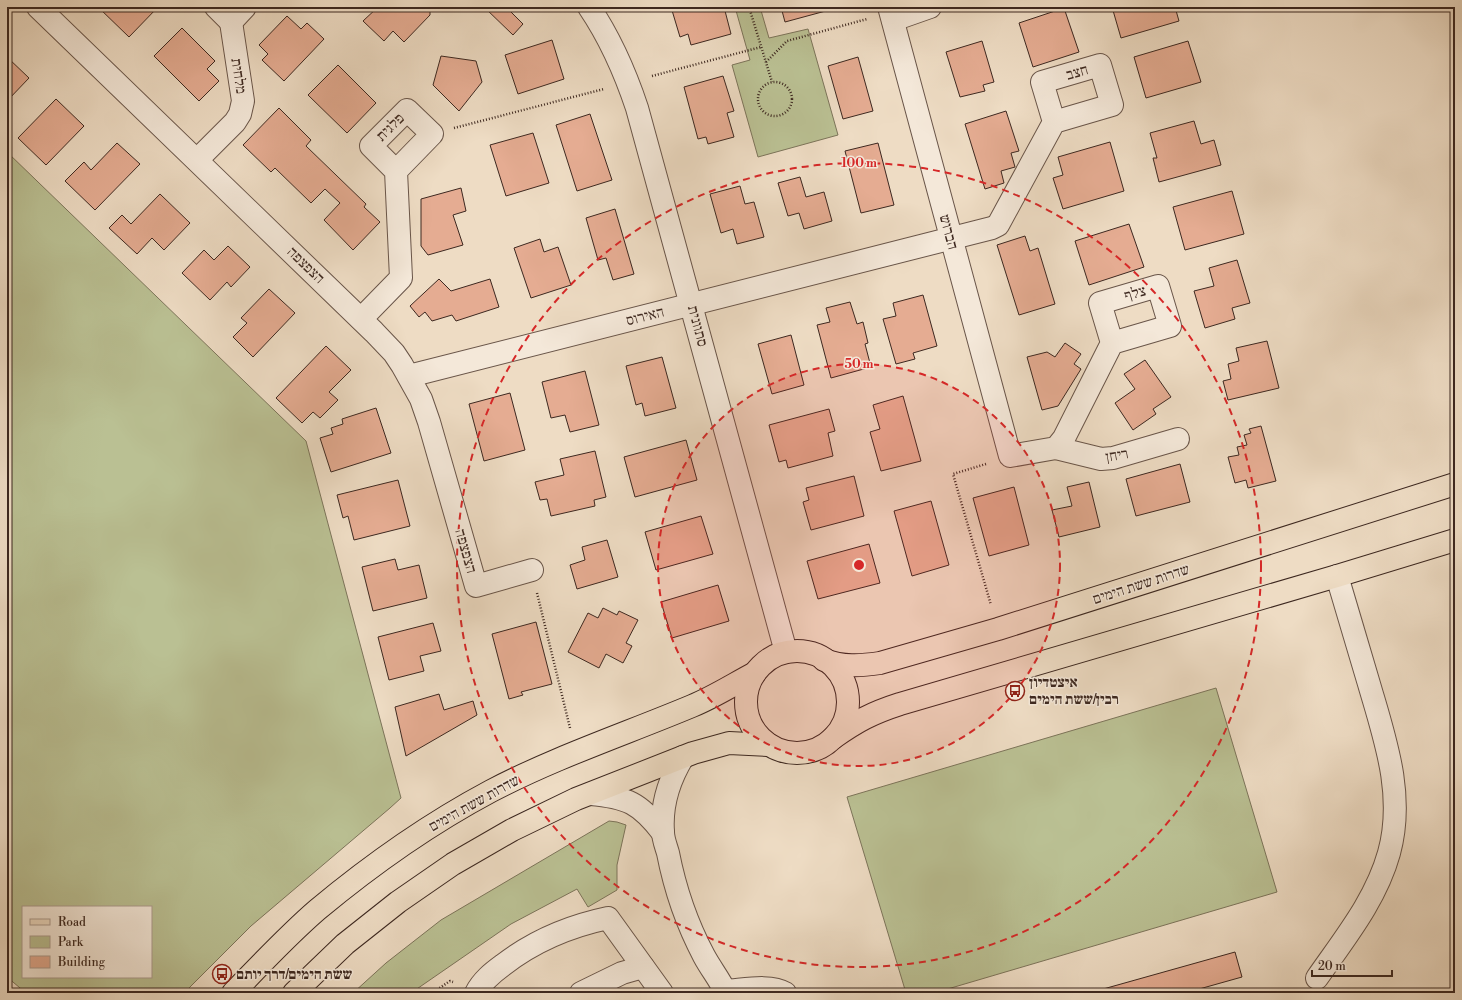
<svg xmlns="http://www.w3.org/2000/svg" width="1462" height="1000" font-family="'Libre Bodoni','Frank Ruhl Libre',serif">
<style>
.green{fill:#bac093;stroke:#7c745a;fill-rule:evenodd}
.building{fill:#e5ac92;stroke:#3d2820}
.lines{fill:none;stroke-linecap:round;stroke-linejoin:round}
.minor-casing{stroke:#695549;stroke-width:24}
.major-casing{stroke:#3d2820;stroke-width:24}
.path{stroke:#3d2820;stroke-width:2.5;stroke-dasharray:1 2;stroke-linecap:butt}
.minor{stroke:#f4e8d9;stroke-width:22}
.major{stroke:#eedcc4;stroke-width:22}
.ring{fill:none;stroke:#d62828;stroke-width:2;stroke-dasharray:7 5}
.labels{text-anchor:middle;stroke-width:3;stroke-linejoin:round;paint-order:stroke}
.street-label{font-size:15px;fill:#3d2820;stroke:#f4e8d9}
.poi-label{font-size:15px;font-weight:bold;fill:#3d2820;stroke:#f4e8d9;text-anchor:start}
.centre{fill:#d62828;stroke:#f4e8d9;stroke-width:2}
.ring-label{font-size:12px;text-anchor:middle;font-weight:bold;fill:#d62828;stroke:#f4e8d9;stroke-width:3;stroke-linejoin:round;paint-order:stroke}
</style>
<rect width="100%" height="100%" fill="#eedcc4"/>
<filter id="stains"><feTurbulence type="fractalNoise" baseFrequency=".005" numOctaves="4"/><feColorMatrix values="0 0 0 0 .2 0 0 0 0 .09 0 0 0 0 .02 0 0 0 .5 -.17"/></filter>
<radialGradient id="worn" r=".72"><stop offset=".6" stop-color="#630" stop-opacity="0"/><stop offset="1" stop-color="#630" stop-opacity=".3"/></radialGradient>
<g class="green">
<path d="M735,7H760L769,38L808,29L838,135L758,157L732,65L750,60Z"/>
<path d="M7,152L306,441L401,798L390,808L251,926L184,993H26L7,977ZM23,907H151V977H23Z"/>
<path d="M1216,688L1277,892L934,993H906L847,797Z"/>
<path d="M609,821L617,822L626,825L617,865V890L588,907L577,889L511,924L411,993H353L386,963L441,920Z"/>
</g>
<g class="building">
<path d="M98,7H158L129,37Z"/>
<path d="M378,7H430V15L404,42L393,31L384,41L363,21Z"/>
<path d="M484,7H512L509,10L523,24L513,35Z"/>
<path d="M671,7H724L731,34L691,45L688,34L680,37Z"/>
<path d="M781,7H833V9L785,22Z"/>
<path d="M1112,7H1175L1179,21L1121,38Z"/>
<path d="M1064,8L1079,52L1033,67L1019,23Z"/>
<path d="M287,16L301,29L307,23L324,39L284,81L262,60L268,54L259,45Z"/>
<path d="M182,28L215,61L207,69L219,81L199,101L154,56Z"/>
<path d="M552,40L564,79L518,94L505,55Z"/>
<path d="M982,41L994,82L983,85L985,91L960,97L946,52Z"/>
<path d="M1188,41L1201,82L1146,98L1134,57Z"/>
<path d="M441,56L476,61L482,82L459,111L433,85Z"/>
<path d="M7,57L29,78L7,101Z"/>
<path d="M858,57L873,111L843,119L828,66Z"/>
<path d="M338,65L376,103L347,133L308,95Z"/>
<path d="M723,76L734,111L727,113L734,137L708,144L706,137L698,139L684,87Z"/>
<path d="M56,99L84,126L46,165L18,138Z"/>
<path d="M279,108L311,140L306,146L366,204L364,207L380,222L353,250L324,220L340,203L325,189L311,203L275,168L271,172L243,145Z"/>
<path d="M1006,111L1019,151L1011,153L1015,167L1001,171L1004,183L985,189L965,124Z"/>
<path d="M590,114L612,180L577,191L556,125Z"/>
<path d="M1194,121L1201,144L1214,140L1221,165L1159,182L1153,158H1157L1150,133Z"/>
<path d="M533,133L549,183L506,196L490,145Z"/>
<path d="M1110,142L1124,191L1063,209L1053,178L1063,175L1058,157Z"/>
<path d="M117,143L140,164L95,210L65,181L84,162L91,170Z"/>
<path d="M878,143L894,205L861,213L845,151Z"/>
<path d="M800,177L806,197L824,192L832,221L804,229L799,213L788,216L778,183Z"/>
<path d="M740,186L745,204L754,202L764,237L737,244L733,229L721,233L710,194Z"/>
<path d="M461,188L466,211L453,215L463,245L428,255L421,246V199Z"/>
<path d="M1232,191L1244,234L1185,250L1173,207Z"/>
<path d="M160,194L190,223L164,250L152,238L137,254L109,228L122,215L131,224Z"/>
<path d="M615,209L634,274L613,280L606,258L598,260L586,218Z"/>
<path d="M1129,224L1144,267L1089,285L1075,241Z"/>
<path d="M1025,236L1030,251L1038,248L1055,304L1019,315L997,245Z"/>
<path d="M540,239L544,252L558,247L571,285L531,298L514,248Z"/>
<path d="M228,246L250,267L231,287L227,282L210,300L182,273L204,250L214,260Z"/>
<path d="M1237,260L1250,303L1232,308L1235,319L1205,328L1194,291L1214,286L1209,268Z"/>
<path d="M439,279L451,291L490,279L499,307L456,321L452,315L432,321L425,312L419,317L410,306Z"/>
<path d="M269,289L295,313L253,357L233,337L247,323L241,318Z"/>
<path d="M923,295L937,346L913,353L915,359L896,364L883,319L896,316L893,303Z"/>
<path d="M850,302L857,324L863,322L868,343L865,344L871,367L831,378L817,325L830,322L826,308Z"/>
<path d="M791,335L804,385L772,394L758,344Z"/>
<path d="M1267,341L1279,388L1228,400L1223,381L1231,379L1228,364L1239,361L1236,348Z"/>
<path d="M1065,343L1081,354L1074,364L1081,369L1058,406L1042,410L1027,357L1047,352L1055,357Z"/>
<path d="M326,346L351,370L329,392L338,400L320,418L313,412L302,423L276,398Z"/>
<path d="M662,357L676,408L645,416L642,403L636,405L626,366Z"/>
<path d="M1145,360L1171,397L1153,409L1156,414L1133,430L1115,403L1135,389L1124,374Z"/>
<path d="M585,371L599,425L570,432L565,415L551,418L542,382Z"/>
<path d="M510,393L525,450L484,461L469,404Z"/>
<path d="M903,396L921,461L881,471L870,432L880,429L873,405Z"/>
<path d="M376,408L391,453L331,472L320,438L333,434L331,428L343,424L342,419Z"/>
<path d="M829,409L835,431L828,433L833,456L788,468L786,460L779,462L769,425Z"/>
<path d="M1261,426L1276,481L1248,488L1246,480L1235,483L1228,457L1239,455L1237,447L1247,445L1244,435L1251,433L1249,429Z"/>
<path d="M686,440L697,480L635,497L624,457Z"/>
<path d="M595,451L606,497L594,500L595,506L551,516L547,499L540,500L535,482L564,475L560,459Z"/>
<path d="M1180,464L1190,502L1136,516L1126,479Z"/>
<path d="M854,476L864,516L811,530L803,502L809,500L806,488Z"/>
<path d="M398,480L410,526L354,540L348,516L343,518L337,495Z"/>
<path d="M1089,482L1100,527L1059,537L1052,510L1072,506L1067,487Z"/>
<path d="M1014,487L1029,545L989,556L973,498Z"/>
<path d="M931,501L949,565L912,576L894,511Z"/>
<path d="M701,516L713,554L656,570L645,532Z"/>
<path d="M607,540L618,577L577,589L570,565L585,560L582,547Z"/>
<path d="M869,544L880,583L818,599L807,561Z"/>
<path d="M395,559L398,570L419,565L427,598L373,611L362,567Z"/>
<path d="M718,585L729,621L672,638L661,602Z"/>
<path d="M603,608L617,615L619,611L638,620L626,643L632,646L623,663L606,654L599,668L568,652L588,613L598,618Z"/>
<path d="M536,622L552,684L521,692L523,695L509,699L492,634Z"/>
<path d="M433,623L441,651L420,656L424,671L389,680L378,637Z"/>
<path d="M439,694L444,710L473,701L477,715L406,756L395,707Z"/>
<path d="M1235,952L1242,977L1185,993H1089Z"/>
</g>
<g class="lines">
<defs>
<g id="minor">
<path d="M38,7L374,332L394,353L402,365L421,399L429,422L476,586L532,570"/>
<path d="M216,7L231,22L245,7"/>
<path d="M589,7C610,38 625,72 637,108L786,652"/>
<path d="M889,7L1010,456L1056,448L1064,438L1112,343L1100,303L1158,286L1170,326L1112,343"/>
<path d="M893,20L930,7"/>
<path d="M197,160L235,122L240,114L243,101L231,22"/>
<path d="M361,319L401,278L396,171L371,146L407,110L432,134L396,171"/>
<path d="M409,376L992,228L998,225L1054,122L1112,105L1100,65L1042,82L1054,122"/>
<path d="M1056,448L1101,459L1113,458L1178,439"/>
<path d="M683,757C669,780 661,805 663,832C663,839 666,846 668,853C675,889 687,924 704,956C711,969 720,980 726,993"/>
<path d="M590,794C627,797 640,803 663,833"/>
<path d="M1317,978C1344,939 1376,900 1389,853C1405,795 1385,739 1369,684C1358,648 1348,612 1337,576"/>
<path d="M725,991C743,990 770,984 785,993"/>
<path d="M476,993C482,981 492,973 503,965C534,941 570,926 608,918L662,993"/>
<path d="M581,993L622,973L643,967"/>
</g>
<g id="major">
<circle cx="797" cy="702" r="51"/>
<path d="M824,660C843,667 860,666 880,663L998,629L1455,484"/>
<path d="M833,738C857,721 872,713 900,704L1337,576L1455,540"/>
<path d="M233,993C260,965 287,936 317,910C371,865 429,824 491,791C556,757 625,734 692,706C714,697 734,684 755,673"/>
<path d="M294,993L345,944L398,902L453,864L512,830L576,799L693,753L729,743L769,745"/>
</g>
</defs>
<use href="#minor" class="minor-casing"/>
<use href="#major" class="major-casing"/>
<g class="path">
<path d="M749,7L772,82"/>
<path d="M766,62L787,41L867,19"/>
<path d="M652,76L761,47"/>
<circle cx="775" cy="99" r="17"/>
<path d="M454,128L604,89"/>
<path d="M986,464L953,474L991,605"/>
<path d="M537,593L570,728"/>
<path d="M432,993L450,981L453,982"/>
</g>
<use href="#minor" class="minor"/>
<use href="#major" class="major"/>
</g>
<circle cx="859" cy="565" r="201" fill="#d62828" fill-opacity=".12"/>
<g class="ring">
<circle cx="859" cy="565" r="201"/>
<circle cx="859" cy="565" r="402"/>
</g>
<defs>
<symbol id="bus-ring" viewBox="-11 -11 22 22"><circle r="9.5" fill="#f4e8d9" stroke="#8f2418" stroke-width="1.5"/><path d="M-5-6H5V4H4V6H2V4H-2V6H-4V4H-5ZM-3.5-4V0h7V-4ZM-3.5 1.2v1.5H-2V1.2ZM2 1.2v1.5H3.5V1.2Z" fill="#8f2418"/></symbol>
</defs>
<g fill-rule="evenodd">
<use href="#bus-ring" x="1004" y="680" width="22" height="22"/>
<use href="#bus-ring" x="211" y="963" width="22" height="22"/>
</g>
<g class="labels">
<g class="street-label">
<text transform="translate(1077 72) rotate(-16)" y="5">חצב</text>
<text transform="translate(239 76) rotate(81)" y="5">מלחית</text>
<text transform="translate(390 127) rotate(-45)" y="5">פלגית</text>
<text transform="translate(949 232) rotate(75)" y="5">הברוש</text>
<text transform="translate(306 265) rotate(44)" y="5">הצפצפה</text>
<text transform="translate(1135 293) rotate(-16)" y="5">צלף</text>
<text transform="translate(645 316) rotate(-14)" y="5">האירוס</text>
<text transform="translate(698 326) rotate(75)" y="5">סתוונית</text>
<text transform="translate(1117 455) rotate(-10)" y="5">ריחן</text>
<text transform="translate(466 551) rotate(74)" y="5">הצפצפה</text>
<text transform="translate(1141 584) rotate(-18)" y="5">שדרות ששת הימים</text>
<text transform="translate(474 803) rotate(-29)" y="5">שדרות ששת הימים</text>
</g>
<g class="poi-label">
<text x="1029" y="687">איצטדיון<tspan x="1029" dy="17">רבין/ששת הימים</tspan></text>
<text x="236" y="979">ששת הימים/דרך יותם</text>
</g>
</g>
<circle cx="859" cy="565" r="6" class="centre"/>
<g class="ring-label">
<text x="859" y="167">100 m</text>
<text x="859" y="368">50 m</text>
</g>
<rect width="1462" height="1000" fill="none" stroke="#eedcc4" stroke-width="24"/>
<rect x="8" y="8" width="1446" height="984" fill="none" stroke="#3d2820" stroke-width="2"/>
<rect x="12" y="12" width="1438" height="976" fill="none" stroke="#3d2820"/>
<rect x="22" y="906" width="130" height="72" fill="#f4e8d9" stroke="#ab9b8f"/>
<rect x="30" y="919" width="20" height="6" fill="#eedcc4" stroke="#ab9b8f"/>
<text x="58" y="926" font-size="12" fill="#3d2820">Road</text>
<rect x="30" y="936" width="20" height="12" fill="#bac093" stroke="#ab9b8f"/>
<text x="58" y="946" font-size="12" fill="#3d2820">Park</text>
<rect x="30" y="956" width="20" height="12" fill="#e5ac92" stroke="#ab9b8f"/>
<text x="58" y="966" font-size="12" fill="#3d2820">Building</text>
<path d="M1312 970v6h80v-6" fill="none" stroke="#3d2820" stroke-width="2"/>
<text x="1318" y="970" font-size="12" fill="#3d2820" stroke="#f4e8d9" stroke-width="3" paint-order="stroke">20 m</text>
<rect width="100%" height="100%" filter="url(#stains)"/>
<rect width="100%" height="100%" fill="url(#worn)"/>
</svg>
